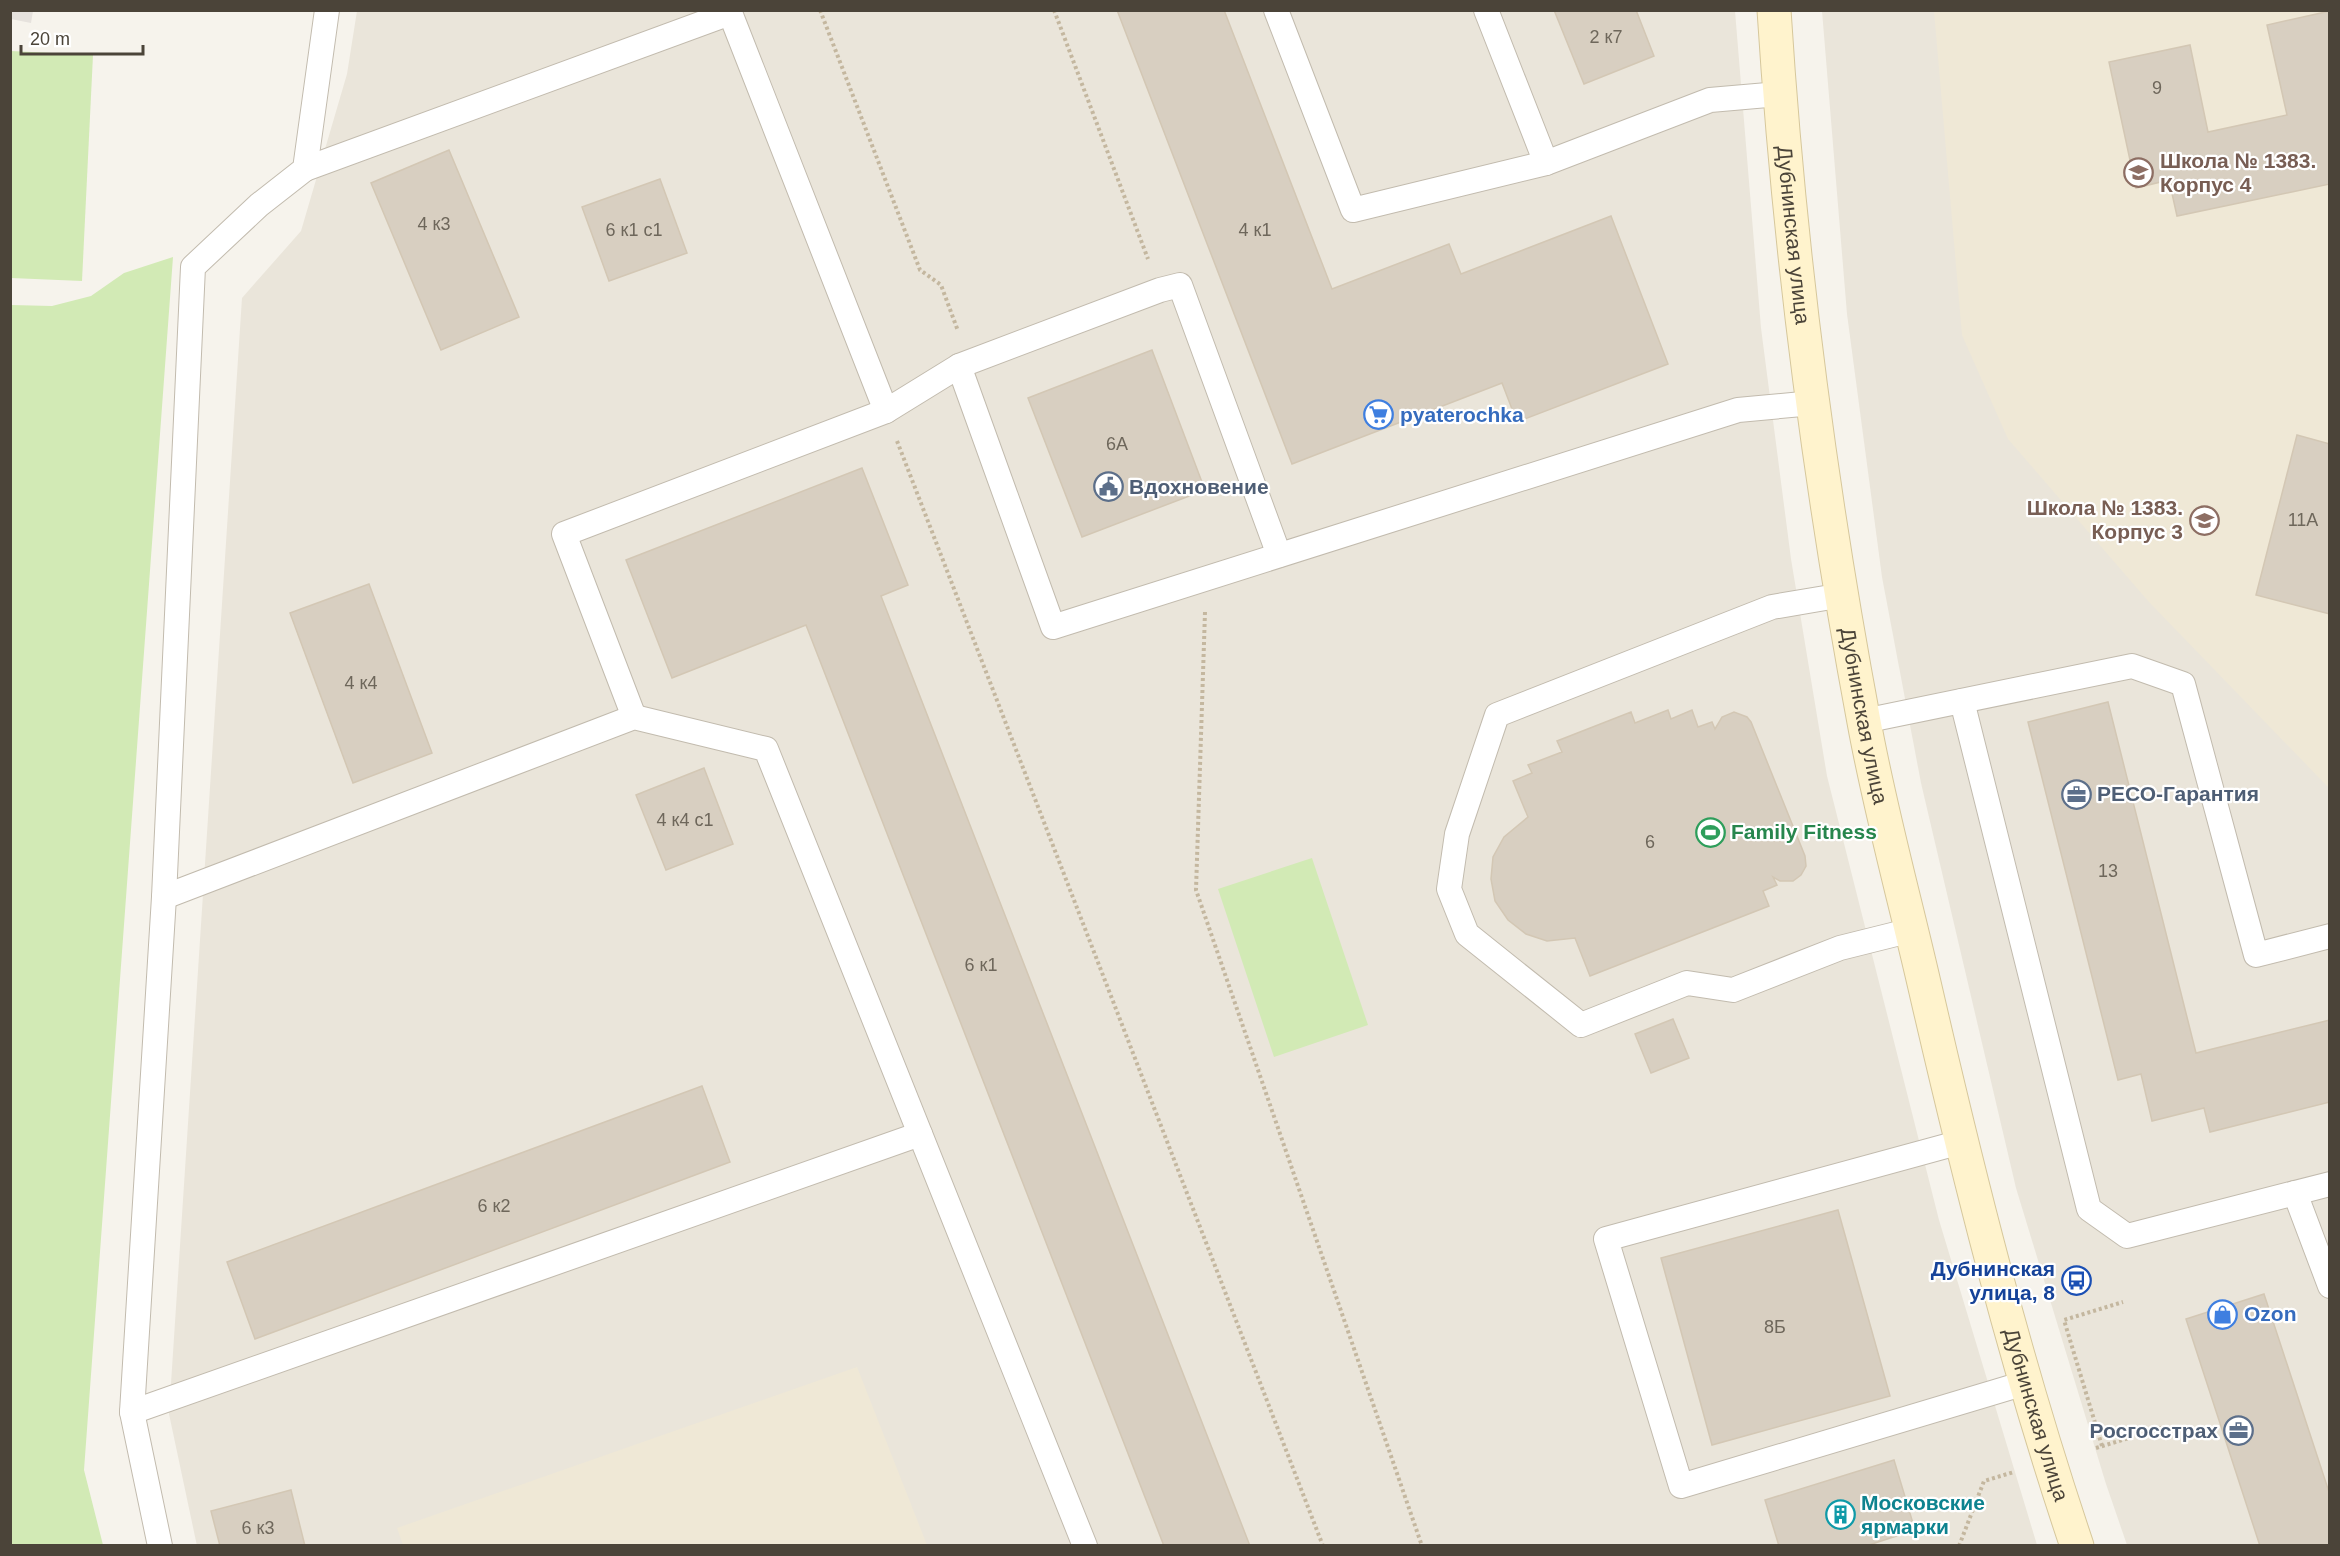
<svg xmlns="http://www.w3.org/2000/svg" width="2340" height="1556" font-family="Helvetica,sans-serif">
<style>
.residential{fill:#eae5da}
.industrial{fill:#e6e2dd}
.education{fill:#efe8d6}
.green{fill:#d2eab5}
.building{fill:#d8cfc1;stroke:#d3c7b4;stroke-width:1.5}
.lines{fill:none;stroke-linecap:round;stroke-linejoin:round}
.lane-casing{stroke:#c2bbae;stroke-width:26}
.secondary-casing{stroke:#d6c79b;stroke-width:35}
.path{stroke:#c4b79f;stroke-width:4;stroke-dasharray:3 3;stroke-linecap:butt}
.lane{stroke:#fff;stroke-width:24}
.secondary{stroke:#fff3cd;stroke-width:33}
.labels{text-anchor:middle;stroke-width:4.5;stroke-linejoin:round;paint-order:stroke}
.number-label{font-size:18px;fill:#6e675b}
.education-label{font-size:21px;font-weight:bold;fill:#785e54;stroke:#fff;text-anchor:start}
.street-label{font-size:21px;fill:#4b4439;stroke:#fff}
.shop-label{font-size:21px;font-weight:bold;fill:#366cbe;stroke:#fff;text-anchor:start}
.service-label{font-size:21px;font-weight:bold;fill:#4e5e75;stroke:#fff;text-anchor:start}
.leisure-label{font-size:21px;font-weight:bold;fill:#27864d;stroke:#fff;text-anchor:start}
.transit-label{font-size:21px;font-weight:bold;fill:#164399;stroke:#fff;text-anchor:end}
.culture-label{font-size:21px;font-weight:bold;fill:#0d838f;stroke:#fff;text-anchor:start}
</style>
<rect width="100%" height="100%" fill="#f6f3ec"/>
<g class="residential">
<path d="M357,11H1735L1761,328L1791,559L1827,776L1939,1220L2037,1545L197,1546L169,1414L242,298L301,231L347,74Z"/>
<path d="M1822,11H2329V1545H2127L2106,1484L2016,1188L1921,783L1882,577L1847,314Z"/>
</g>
<path class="industrial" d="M10,11H33L31,23L11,19Z"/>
<g class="education">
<path d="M1934,11H2329V788L2149,602L2008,439L1962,335Z"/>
<path d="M857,1367L927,1545H403L397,1528Z"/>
</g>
<g class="green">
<path d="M11,51L93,55L82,281L11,278Z"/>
<path d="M173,257L84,1470L103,1545H11V305L52,306L91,296L124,273Z"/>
<path d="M1312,858L1368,1025L1274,1057L1218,889Z"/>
</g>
<g class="building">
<path d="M1117,10H1224L1332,289L1449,244L1461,274L1611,216L1668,364L1517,422L1502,383L1292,464Z"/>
<path d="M1554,10H1636L1654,56L1584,84Z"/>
<path d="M2330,11V184L2177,216L2169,180L2136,188L2109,62L2190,45L2208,132L2287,115L2267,25Z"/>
<path d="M449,150L519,317L441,350L371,183Z"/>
<path d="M660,179L687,253L609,281L582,207Z"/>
<path d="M1152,350L1205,490L1082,537L1028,398Z"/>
<path d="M2297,435L2330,444V614L2256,595Z"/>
<path d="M862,468L908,585L881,596L1250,1546H1164L806,625L672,678L626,560Z"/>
<path d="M369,584L432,753L353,783L290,613Z"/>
<path d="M2108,702L2196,1053L2330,1020V1102L2210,1132L2204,1108L2152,1121L2141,1074L2118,1080L2028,722Z"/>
<path d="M1668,710L1671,719L1692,710L1698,727L1712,722L1715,729L1722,717L1734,712L1747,717L1751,722L1805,856L1806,866L1801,875L1793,881H1780L1773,877L1777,885L1763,891L1769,906L1590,976L1575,938L1547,941L1526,934L1508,920L1495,901L1491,879L1493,857L1504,837L1528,817L1513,781L1532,773L1528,765L1562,752L1557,741L1631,712L1635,723Z"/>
<path d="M704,768L733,844L666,870L636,795Z"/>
<path d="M1673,1019L1689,1058L1651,1073L1635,1034Z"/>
<path d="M702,1086L730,1162L255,1339L227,1262Z"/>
<path d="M1838,1210L1890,1396L1712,1445L1661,1258Z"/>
<path d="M2264,1294L2330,1495V1546H2260L2186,1319Z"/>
<path d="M1894,1460L1915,1530L1866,1546H1779L1765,1500Z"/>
<path d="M291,1490L305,1546H220L211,1511Z"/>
</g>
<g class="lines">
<defs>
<g id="lane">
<path d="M729,10L886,411"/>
<path d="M1276,10L1353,210L1546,163L1710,100L1779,94"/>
<path d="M1486,10L1546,163"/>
<path d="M305,169L730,13"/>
<path d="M959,366L1053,627L1738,410L1813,403"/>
<path d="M1843,595L1772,607L1497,715L1457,834L1449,889L1467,934L1581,1025L1687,983L1733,990L1840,948L1912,930"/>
<path d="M1962,701L2089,1209L2127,1236L2330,1184"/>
<path d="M634,717L564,534L886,411L959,366L1160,290L1180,285L1279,555"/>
<path d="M1864,721L2132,666L2183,684L2256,955L2330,936"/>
<path d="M164,897L634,717L766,749L1085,1546"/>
<path d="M1961,1142L1606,1239L1681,1486L2025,1383"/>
<path d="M2295,1193L2330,1286"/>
<path d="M132,1412L920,1134"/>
<path d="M160,1546L132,1412L164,897L193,267L259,205L305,169L327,10"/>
</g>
<g id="secondary">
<path id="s1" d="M1774,10C1789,248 1820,487 1864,722C1880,810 1904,896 1924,983C1968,1174 2014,1359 2077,1546"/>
</g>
</defs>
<use href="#lane" class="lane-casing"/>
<use href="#secondary" class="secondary-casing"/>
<g class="path">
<path d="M820,10L920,270L941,285L958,331"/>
<path d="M1054,10L1148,259"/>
<path d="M897,441L1323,1546"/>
<path d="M1205,612L1196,890L1422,1546"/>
<path d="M2102,1446L2064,1320L2123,1302"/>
<path d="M2096,1448L2165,1427"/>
<path d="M1959,1546L1984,1481L2014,1472"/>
</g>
<use href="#lane" class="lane"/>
<use href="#secondary" class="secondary"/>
</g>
<defs>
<symbol id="school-ring" viewBox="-11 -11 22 22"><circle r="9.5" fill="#fff" stroke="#8d6e63" stroke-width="1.5"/><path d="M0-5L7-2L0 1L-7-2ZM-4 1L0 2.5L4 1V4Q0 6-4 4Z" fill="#8d6e63"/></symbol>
<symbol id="supermarket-ring" viewBox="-11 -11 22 22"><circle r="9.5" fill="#fff" stroke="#3f7fe0" stroke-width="1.5"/><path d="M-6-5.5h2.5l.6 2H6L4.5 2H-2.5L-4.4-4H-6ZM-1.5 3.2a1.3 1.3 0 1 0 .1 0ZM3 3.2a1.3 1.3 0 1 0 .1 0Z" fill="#3f7fe0"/></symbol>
<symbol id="civic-ring" viewBox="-11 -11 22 22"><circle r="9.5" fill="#fff" stroke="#5c6f8a" stroke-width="1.5"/><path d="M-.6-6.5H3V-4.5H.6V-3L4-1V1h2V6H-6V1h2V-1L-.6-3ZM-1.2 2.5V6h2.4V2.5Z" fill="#5c6f8a"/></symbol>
<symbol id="office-ring" viewBox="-11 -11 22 22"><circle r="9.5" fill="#fff" stroke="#5c6f8a" stroke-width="1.5"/><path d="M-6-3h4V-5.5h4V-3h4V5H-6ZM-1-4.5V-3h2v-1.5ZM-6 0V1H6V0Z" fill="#5c6f8a"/></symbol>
<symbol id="stadium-ring" viewBox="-11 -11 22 22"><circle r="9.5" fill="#fff" stroke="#2e9e5b" stroke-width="1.5"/><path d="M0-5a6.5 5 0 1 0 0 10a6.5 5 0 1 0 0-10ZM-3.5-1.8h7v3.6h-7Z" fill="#2e9e5b"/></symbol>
<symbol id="bus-ring" viewBox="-11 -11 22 22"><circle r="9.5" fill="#fff" stroke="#1a4fb4" stroke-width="1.5"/><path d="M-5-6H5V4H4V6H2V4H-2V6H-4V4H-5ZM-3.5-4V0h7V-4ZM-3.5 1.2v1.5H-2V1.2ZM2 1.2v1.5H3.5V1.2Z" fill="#1a4fb4"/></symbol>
<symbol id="shop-ring" viewBox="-11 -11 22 22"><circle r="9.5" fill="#fff" stroke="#3f7fe0" stroke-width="1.5"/><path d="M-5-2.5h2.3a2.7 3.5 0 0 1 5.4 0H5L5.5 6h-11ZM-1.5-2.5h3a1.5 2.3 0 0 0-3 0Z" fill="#3f7fe0"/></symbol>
<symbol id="building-ring" viewBox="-11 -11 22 22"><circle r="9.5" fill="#fff" stroke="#0f9aa8" stroke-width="1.5"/><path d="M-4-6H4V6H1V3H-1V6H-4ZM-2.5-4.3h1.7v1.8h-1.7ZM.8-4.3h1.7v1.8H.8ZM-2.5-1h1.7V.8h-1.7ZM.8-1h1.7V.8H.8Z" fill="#0f9aa8"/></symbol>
</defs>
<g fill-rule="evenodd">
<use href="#school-ring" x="2122" y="156" width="33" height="33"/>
<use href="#supermarket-ring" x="1362" y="398" width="33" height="33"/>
<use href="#civic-ring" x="1092" y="470" width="33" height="33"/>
<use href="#school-ring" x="2188" y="504" width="33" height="33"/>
<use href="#office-ring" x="2060" y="778" width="33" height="33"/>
<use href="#stadium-ring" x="1694" y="816" width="33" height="33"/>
<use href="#bus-ring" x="2060" y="1264" width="33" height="33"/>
<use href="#shop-ring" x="2206" y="1298" width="33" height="33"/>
<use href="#office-ring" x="2222" y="1414" width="33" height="33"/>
<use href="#building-ring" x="1824" y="1498" width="33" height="33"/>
</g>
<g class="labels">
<g class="number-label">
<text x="1606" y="43">2 к7</text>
<text x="2157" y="94">9</text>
<text x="434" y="230">4 к3</text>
<text x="634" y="236">6 к1 с1</text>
<text x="1255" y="236">4 к1</text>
<text x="1117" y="450">6А</text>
<text x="2303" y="526">11А</text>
<text x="361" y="689">4 к4</text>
<text x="685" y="826">4 к4 с1</text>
<text x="1650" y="848">6</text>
<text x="2108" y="877">13</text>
<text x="981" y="971">6 к1</text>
<text x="494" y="1212">6 к2</text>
<text x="1775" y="1333">8Б</text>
<text x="258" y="1534">6 к3</text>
</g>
<g class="education-label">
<text x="2160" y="168">Школа № 1383.<tspan x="2160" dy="24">Корпус 4</tspan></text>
<text x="2183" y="515" text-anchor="end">Школа № 1383.<tspan x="2183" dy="24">Корпус 3</tspan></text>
</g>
<g class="street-label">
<text dy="7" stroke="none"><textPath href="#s1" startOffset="226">Дубнинская улица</textPath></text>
<text dy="7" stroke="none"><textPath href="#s1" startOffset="712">Дубнинская улица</textPath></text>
<text dy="7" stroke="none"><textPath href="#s1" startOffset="1432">Дубнинская улица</textPath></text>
</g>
<g class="shop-label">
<text x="1400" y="422">pyaterochka</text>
<text x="2244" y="1321">Ozon</text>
</g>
<g class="service-label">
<text x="1129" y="494">Вдохновение</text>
<text x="2097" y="801">РЕСО-Гарантия</text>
<text x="2218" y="1438" text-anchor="end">Росгосстрах</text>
</g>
<g class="leisure-label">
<text x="1731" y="839">Family Fitness</text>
</g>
<g class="transit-label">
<text x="2055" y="1276">Дубнинская<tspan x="2055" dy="24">улица, 8</tspan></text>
</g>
<g class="culture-label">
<text x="1861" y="1510">Московские<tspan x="1861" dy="24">ярмарки</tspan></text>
</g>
</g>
<rect width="2340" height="1556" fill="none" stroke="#4b4439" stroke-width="24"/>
<path d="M21 45v9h122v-9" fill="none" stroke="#4b4439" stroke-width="3"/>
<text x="30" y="45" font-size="18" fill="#4b4439" stroke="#ffffff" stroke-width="4.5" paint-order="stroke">20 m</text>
</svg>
